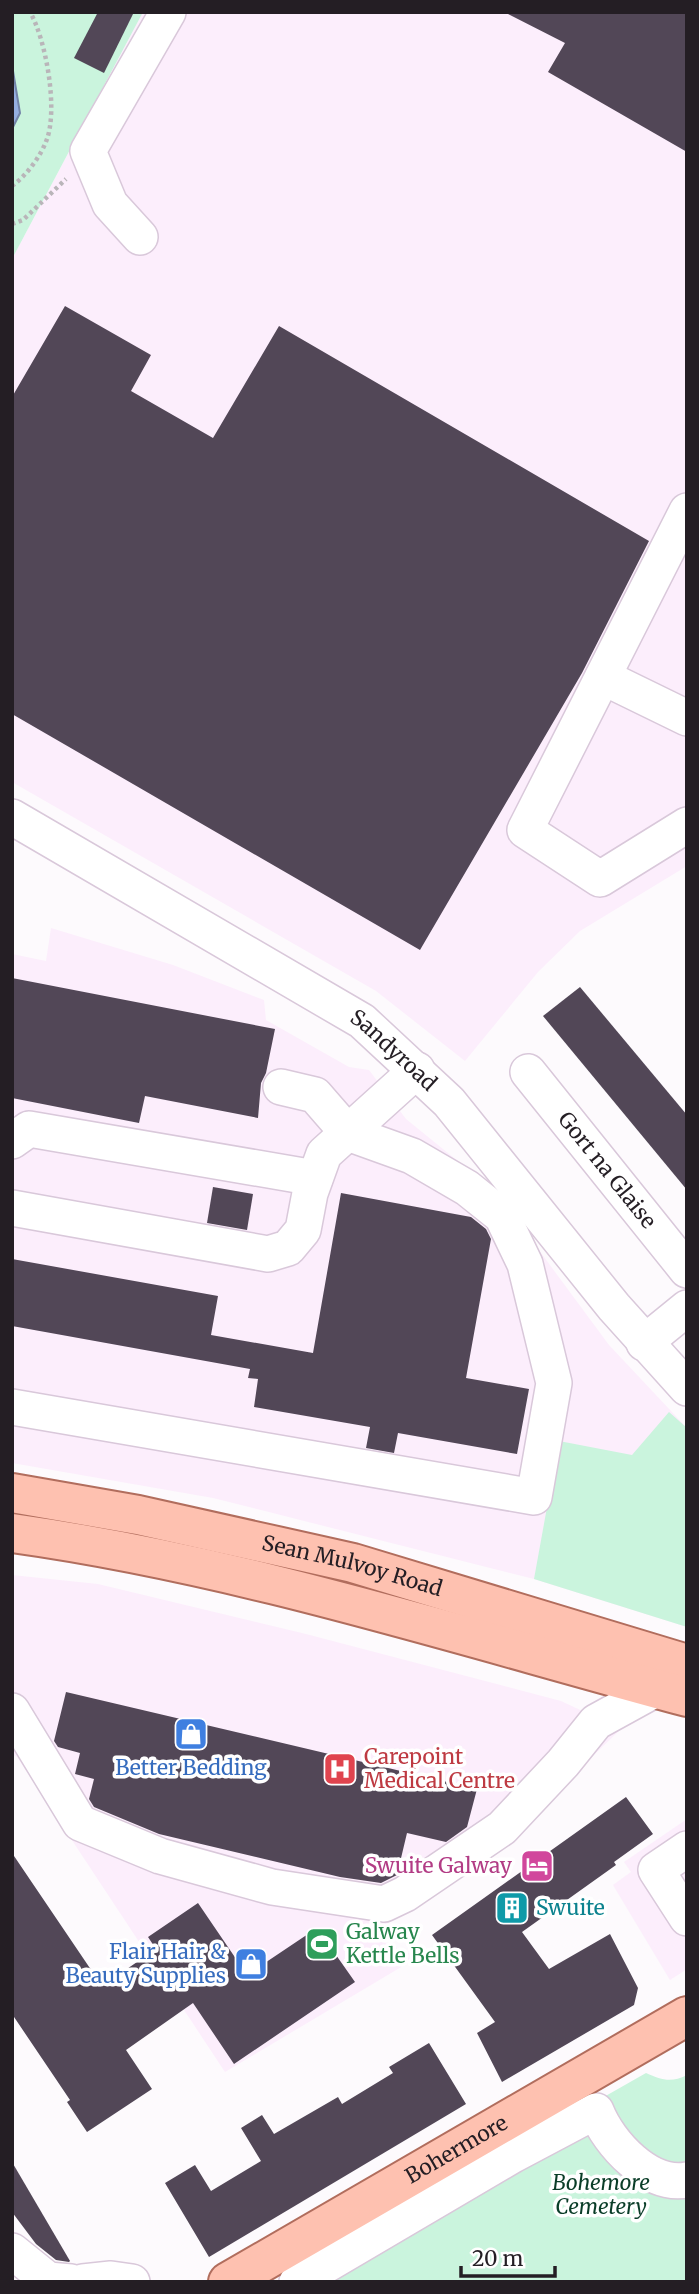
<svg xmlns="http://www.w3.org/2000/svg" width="699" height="2294" font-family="Merriweather,serif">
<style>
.built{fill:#fceefc}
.green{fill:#caf4dd}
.water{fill:#95afe1;stroke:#7384a8;stroke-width:2}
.building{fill:#524757}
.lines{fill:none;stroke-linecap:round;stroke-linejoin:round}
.minor-casing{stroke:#d9c8da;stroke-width:38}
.major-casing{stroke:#b16d5d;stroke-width:42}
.path{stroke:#b9b5b9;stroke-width:4.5;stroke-dasharray:3.5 3.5;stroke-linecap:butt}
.minor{stroke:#fff;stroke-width:35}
.major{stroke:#fec1b0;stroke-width:38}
.labels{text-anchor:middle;stroke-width:7;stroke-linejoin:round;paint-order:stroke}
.street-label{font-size:21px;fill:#241e24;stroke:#fff}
.health-label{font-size:21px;fill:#be3a42;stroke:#fff;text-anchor:start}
.shop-label{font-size:21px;fill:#366cbe;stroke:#fff}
.hotel-label{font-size:21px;fill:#b23c85;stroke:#fff;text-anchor:end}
.culture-label{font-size:21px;fill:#0d838f;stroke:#fff;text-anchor:start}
.leisure-label{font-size:21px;fill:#27864d;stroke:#fff;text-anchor:start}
.park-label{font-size:21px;font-style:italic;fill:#0a3d28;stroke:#fff}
</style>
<rect width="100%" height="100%" fill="#fdfafd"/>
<g class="built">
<path d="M143,12H687V866L580,931L538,972L465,1061L376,991L12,782V259Z"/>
<path d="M51,928L173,965L264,1000L266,1020L349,1067L369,1070L406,1119L496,1192L609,1345L687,1428V1627L534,1579L213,1498L12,1463V954L46,961Z"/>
<path d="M12,1575L98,1584L306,1634L561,1701L621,1729L527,1819L370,1936L418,1957L225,2072L17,1757L12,1754Z"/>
<path d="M687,1819V1969L670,1980L613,1885L631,1872L624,1862Z"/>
</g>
<g class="green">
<path d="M12,12H143L12,259Z"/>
<path d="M669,1412L687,1428V1627L534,1579L559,1441L632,1455Z"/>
<path d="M646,2073C662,2080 671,2083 687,2075V2282H279Z"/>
</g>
<path class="water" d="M12,65L20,113L12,129Z"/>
<g class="building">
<path d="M98,12H134L104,73L74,58Z"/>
<path d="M504,12H687V152L548,72L565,43Z"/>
<path d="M65,306L151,355L131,391L213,438L279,326L649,541L582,673L420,950L12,714V397Z"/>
<path d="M12,978L275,1029L266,1073L261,1083L258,1118L145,1096L139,1123L12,1098Z"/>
<path d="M580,987L687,1115V1190L543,1016Z"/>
<path d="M213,1187L253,1194L247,1230L207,1223Z"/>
<path d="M341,1193L471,1217L486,1229L491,1239L466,1378L529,1389L517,1454L398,1433L394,1453L366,1448L370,1427L254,1407L258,1379L248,1378L250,1369L12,1326V1259L218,1296L211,1335L313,1353Z"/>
<path d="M66,1692L477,1789L467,1827L446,1842L407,1833L397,1875L381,1883L340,1877L159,1834L94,1807L89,1799L94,1779L75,1774L80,1753L58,1747L54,1741Z"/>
<path d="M626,1797L653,1834L614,1862L616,1865L522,1932L549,1969L610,1934L638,1988L634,2005L502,2082L477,2033L495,2022L432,1935Z"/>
<path d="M12,1853L102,1986L156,1949L148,1937L198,1903L247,1975L317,1928L355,1982L234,2064L193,2003L126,2050L152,2089L87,2132L67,2102L70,2100L12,2014Z"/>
<path d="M429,2043L466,2104L209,2257L165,2183L195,2165L211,2191L261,2161L241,2128L262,2115L274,2134L338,2097L342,2104L393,2073L389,2067Z"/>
<path d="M12,2162L70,2261L69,2262L56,2260L36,2244L12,2212Z"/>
</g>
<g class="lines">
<defs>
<g id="minor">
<path d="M140,237L110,204L88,151L168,12"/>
<path d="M687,511L525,830L600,879L687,825"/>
<path d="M603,677L687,718"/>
<path id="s1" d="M12,817L362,1021L449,1102L614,1307L687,1388"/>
<path id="s2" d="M528,1072L687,1270"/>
<path d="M12,1141L29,1129L315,1178"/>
<path d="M12,1208L268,1254L288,1248L303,1230L310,1193L324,1154L417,1070"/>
<path d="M644,1343L687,1308"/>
<path d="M12,1407L534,1497L554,1383L525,1264L502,1216L467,1188L412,1156L348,1133L315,1095L281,1087"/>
<path d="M12,1711L80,1823L160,1856L272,1887L384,1904L405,1894L502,1828L563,1763L596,1722L656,1689"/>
<path d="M687,1849L656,1870L687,1918"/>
<path d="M12,2251L48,2280L71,2282"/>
<path d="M83,2282L111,2279L132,2282"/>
<path d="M297,2282L513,2155L596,2111C609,2144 649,2187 687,2180"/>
</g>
<g id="major">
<path id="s3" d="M12,1493L138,1515L353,1563L687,1664"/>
<path d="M12,1533C242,1565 463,1637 687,1697"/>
<path id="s4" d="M228,2282L687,2016"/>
</g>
</defs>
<use href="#minor" class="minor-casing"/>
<use href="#major" class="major-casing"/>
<g class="path">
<path d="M12,186C27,175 41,156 47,139C58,108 46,40 30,12"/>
<path d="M12,224L23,220L66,179"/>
</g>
<use href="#minor" class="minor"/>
<use href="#major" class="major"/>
</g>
<defs>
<symbol id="shop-square" viewBox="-11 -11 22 22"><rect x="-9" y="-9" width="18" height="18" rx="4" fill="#3f7fe0" stroke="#fff"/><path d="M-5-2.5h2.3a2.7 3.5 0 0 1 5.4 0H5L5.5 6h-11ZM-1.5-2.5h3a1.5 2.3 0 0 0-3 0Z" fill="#fff"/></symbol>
<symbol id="hospital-square" viewBox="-11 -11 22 22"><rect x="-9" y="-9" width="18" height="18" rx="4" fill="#e0444e" stroke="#fff"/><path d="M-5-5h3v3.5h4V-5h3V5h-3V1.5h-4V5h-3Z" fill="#fff"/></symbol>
<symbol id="hotel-square" viewBox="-11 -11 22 22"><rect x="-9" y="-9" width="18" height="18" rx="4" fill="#d1479c" stroke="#fff"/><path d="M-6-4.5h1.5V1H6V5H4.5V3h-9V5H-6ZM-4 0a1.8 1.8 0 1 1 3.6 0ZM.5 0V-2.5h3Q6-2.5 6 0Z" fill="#fff"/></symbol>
<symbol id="building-square" viewBox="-11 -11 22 22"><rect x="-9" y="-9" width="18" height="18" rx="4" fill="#0f9aa8" stroke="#fff"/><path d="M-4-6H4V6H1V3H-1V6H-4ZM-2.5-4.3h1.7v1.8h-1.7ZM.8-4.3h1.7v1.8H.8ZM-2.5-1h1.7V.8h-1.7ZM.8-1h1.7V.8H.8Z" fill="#fff"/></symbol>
<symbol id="stadium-square" viewBox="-11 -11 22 22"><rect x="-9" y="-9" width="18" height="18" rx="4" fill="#2e9e5b" stroke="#fff"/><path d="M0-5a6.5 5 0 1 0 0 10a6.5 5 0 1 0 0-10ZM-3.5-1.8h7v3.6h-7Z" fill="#fff"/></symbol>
</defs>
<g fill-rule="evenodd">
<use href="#shop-square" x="172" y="1715" width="38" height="38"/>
<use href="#hospital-square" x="321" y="1750" width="38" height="38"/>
<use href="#hotel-square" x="518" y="1847" width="38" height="38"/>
<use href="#building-square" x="493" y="1889" width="38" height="38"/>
<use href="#stadium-square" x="303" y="1925" width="38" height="38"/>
<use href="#shop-square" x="232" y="1945" width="38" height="38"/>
</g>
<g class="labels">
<g class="street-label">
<text dy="7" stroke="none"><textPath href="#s1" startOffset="448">Sandyroad</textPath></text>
<text dy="7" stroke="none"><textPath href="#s2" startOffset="126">Gort na Glaise</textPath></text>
<text dy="7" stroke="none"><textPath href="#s3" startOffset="348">Sean Mulvoy Road</textPath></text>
<text dy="7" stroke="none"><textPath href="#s4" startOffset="264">Bohermore</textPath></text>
</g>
<g class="health-label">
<text x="364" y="1764">Carepoint<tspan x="364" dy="24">Medical Centre</tspan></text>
</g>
<g class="shop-label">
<text x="191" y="1775">Better Bedding</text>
<text x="226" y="1959" text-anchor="end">Flair Hair &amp;<tspan x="226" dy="24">Beauty Supplies</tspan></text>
</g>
<g class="hotel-label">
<text x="512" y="1873">Swuite Galway</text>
</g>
<g class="culture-label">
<text x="536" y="1915">Swuite</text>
</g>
<g class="leisure-label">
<text x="346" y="1939">Galway<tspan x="346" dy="24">Kettle Bells</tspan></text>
</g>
<g class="park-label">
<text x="601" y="2190">Bohemore<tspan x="601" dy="24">Cemetery</tspan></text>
</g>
</g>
<rect width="699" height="2294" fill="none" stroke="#241e24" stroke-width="28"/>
<path d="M461 2266v10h94v-10" fill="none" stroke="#241e24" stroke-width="3.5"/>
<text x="472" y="2266" font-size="21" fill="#241e24" stroke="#ffffff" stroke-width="5" paint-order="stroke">20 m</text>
</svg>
